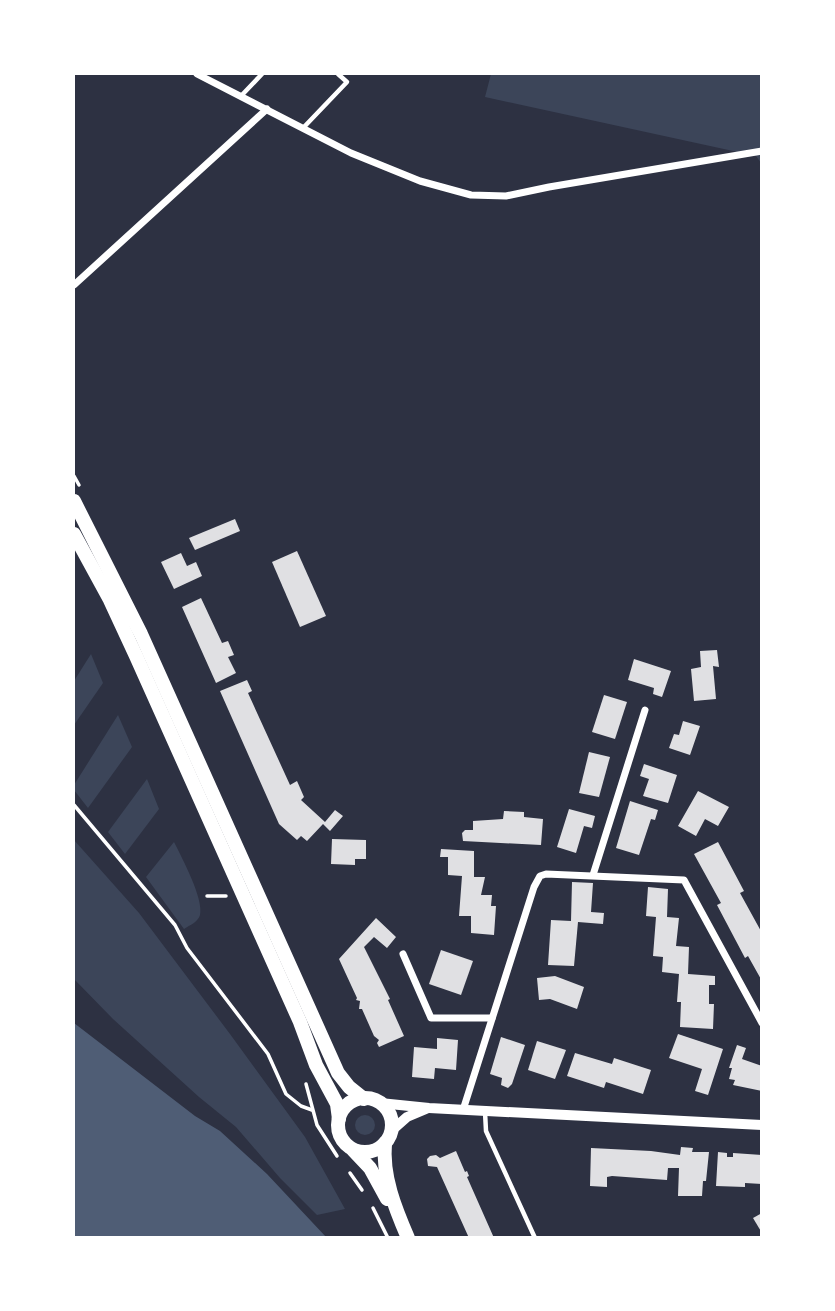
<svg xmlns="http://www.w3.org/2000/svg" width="835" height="1311" font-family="'Fira Sans',sans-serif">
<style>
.green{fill:#3c4559}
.water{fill:#4f5d75}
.building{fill:#e0e0e3}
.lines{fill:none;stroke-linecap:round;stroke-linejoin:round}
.path{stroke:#fff;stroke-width:3.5}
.service{stroke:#fff;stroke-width:4.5}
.minor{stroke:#fff;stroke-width:7}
.tertiary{stroke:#fff;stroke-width:10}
.primary{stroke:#fff;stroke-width:14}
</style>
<rect width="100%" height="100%" fill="#2d3142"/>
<g class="green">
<path d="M491,74H761V163L756,156L485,97Z"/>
<path d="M91,654L103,683L74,725V681Z"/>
<path d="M118,715L132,747L88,808L74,790V785Z"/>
<path d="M147,779L159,809L125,854L108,832Z"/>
<path d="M74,840L139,913L230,1034L305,1137L345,1209L317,1215L280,1178L236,1127L199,1097L113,1019L74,979Z"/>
<path d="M174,842C182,858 204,899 200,915C198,922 190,925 184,929L146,877Z"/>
<circle cx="365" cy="1125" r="10"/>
</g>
<path class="water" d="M74,1023L195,1116L220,1131L267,1174L326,1237H74Z"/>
<g class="building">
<path d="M235,519L240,531L195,550L189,538Z"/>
<path d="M297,551L326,616L300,627L272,562Z"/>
<path d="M181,553L187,566L196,562L202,576L174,589L161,562Z"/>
<path d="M201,598L222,643L228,641L234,655L228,657L236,673L216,683L182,607Z"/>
<path d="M717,650L719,667L713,666L716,699L694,701L691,669L701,667L700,651Z"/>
<path d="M634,659L671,671L662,697L653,694L654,688L628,680Z"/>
<path d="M247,680L252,691L248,693L290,785L297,781L304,797L301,800L325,822L335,810L343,816L330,831L323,824L307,841L301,836L297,840L279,824L220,691Z"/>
<path d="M604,695L627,702L615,739L592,732Z"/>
<path d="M683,721L700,726L690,755L669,748L674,734L679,735Z"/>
<path d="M589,752L610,757L599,797L579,793Z"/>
<path d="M644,764L677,775L668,803L643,796L649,779L640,776Z"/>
<path d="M698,791L729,807L718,826L705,819L696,836L678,826Z"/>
<path d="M630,801L658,810L655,820L651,819L639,855L616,848Z"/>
<path d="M569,809L595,816L592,828L584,826L576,853L557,847Z"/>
<path d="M504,811L524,812V817L543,819L541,845L463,841L462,833L465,830H473V821L503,819Z"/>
<path d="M332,839L366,840V859H355V865L331,864Z"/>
<path d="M718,842L744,891L740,893L762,933V981L748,956L745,958L717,905L721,903L694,854Z"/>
<path d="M441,849L474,851V877H485L481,895H492L491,906H496L494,935L471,933V916H459L462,876L448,875V857H440Z"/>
<path d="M572,882L593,883L591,912L604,913L603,924L578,922L574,966L548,965L551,920L571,921Z"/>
<path d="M648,887L668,889L667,917L679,918L676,946L689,947L688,974L715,976V985H709V1004H714L713,1029L680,1027L681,1002H677L679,974L662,972L663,957L653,956L656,917L646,916Z"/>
<path d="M376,918L396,937L387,948L374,937L364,947L390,999L388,1000L404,1036L379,1047L377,1043L379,1040L374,1036L362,1009H359L360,1001L356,1000L357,998L339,959Z"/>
<path d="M441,950L473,961L461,995L429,984Z"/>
<path d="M555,976L584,987L577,1009L550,999L539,1000L537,978Z"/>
<path d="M678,1034L723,1049L708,1095L695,1091L702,1069L669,1058Z"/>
<path d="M501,1037L525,1045L512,1084L508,1088L501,1085L502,1078L490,1074Z"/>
<path d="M437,1038L458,1040L456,1070L435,1068L434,1079L412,1077L414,1047L437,1049Z"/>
<path d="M537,1041L566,1050L555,1079L528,1070Z"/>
<path d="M737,1045L746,1048L742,1059L762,1066V1091L733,1085L735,1080L729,1079L732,1068H729Z"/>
<path d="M575,1053L612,1064L614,1058L651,1070L643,1094L606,1082L604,1088L567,1076Z"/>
<path d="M681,1147L693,1148L692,1152H709L706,1181H703L702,1196H678L679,1168H668L667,1180L612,1176L607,1177V1187L590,1186L591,1148L651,1151L680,1155Z"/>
<path d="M456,1151L465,1172L467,1171L469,1176L467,1177L494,1238H469L437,1167L428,1166L427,1159L430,1156L436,1155L440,1158Z"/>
<path d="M718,1152L727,1153V1157H733V1153L762,1155V1184L745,1183V1187L716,1186Z"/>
<path d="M762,1213V1233L753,1218Z"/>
</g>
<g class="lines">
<g class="path">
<path d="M74,476L79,485"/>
<path d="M74,805L175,925L187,948L268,1054L286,1094L301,1106L312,1110"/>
<path d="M207,896H226"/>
<path d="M306,1084L317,1125L337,1156"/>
<path d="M350,1173L362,1190"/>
<path d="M373,1208L388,1238"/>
</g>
<g class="service">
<path d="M241,96L262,74"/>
<path d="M304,127L347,82L338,74"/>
<path d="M485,1112L486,1131L535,1238"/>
</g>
<g class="minor">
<path d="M197,74L351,153L420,181L471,195L506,196L549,187L762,151"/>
<path d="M74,285L267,109"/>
<path d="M593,875L645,710"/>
<path d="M403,954L431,1018H492"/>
<path d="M463,1110L534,887L540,876L546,874L684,880L762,1023"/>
</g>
<g class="tertiary">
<path d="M380,1103L429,1108L762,1125"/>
<path d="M390,1132L407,1117L426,1109"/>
</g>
<g class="primary">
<path d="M74,501L141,634L338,1073L349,1087L364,1099"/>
<path d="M74,534L110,600L136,656L300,1022L316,1065L337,1104L339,1119"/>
<circle cx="365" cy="1125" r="27"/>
<path d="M385,1143C382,1176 395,1208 408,1238"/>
<path d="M353,1150L370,1168L387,1199"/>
</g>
</g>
<rect width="835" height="1311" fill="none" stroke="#ffffff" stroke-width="150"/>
</svg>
